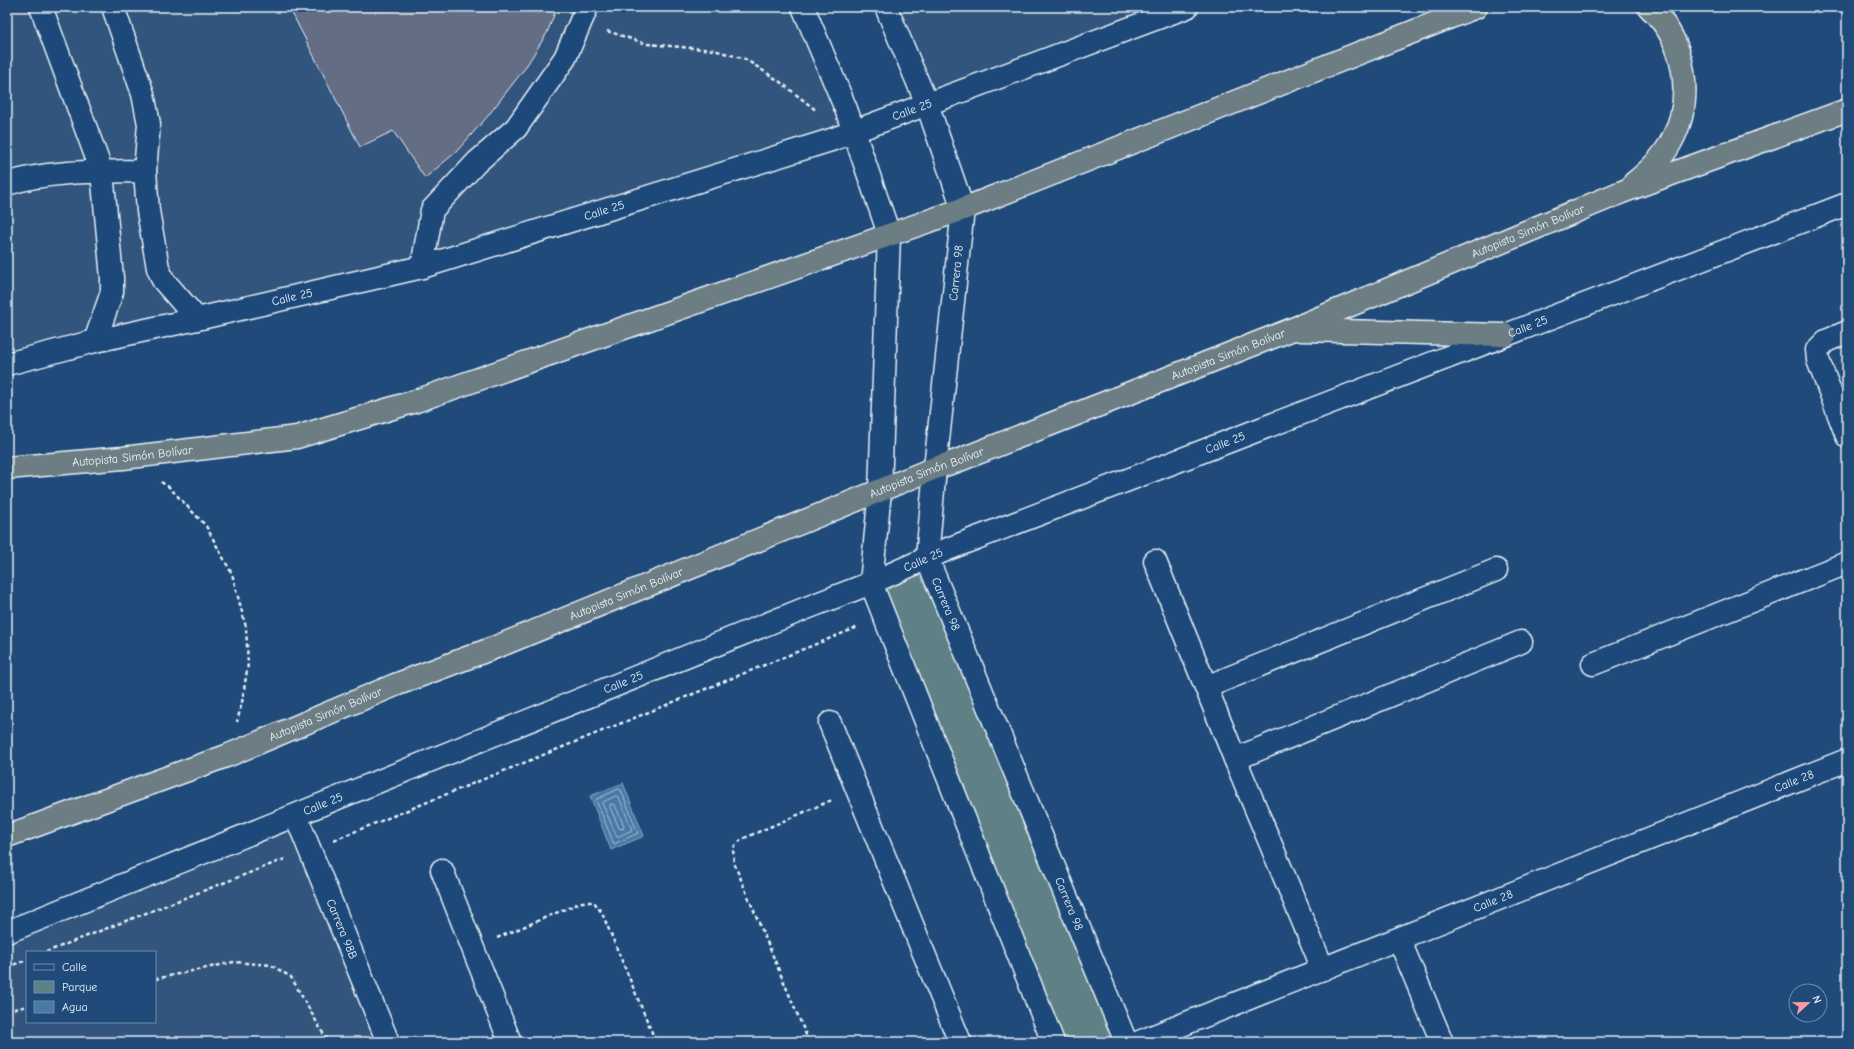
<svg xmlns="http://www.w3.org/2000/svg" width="1854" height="1049" font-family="'Comic Neue',sans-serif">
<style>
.built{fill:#33547d;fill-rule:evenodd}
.green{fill:#5e8186;stroke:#a3b9bf}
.water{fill:#487aa5;stroke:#88aac6}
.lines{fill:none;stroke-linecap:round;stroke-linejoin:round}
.shore{stroke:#a8c1d7;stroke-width:1}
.building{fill:#636d83;stroke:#e8f1f8}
.minor-casing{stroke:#e8f1f8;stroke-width:25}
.highway-casing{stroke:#e8f1f8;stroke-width:25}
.path{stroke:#e8f1f8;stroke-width:2.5;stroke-dasharray:4 3;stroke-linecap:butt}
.minor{stroke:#1f4a7a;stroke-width:22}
.highway{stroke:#6c7e84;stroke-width:22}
.labels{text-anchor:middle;stroke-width:4;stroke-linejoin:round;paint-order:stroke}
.street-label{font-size:12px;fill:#e8f1f8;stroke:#1f4a7a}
</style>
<rect width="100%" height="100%" fill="#1f4a7a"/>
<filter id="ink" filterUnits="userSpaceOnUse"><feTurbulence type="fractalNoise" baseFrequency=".025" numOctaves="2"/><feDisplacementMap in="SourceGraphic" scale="8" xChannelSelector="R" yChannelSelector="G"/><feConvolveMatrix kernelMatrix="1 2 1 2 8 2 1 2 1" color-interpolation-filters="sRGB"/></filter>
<g filter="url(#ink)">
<g class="built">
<path d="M7,7H803L854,131L422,267L7,364Z"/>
<path d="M886,7H1187L927,104Z"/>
<path d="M296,816L388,1042H7V932ZM27,952H155V1022H27Z"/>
</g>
<path class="green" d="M927,558L1126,1042H1053L871,583Z"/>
<path class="water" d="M623,783L644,836L611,850L590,796Z"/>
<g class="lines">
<g class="shore">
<path d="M619,789L621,790L638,833L614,844L596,800Z"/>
<path d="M616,796L619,797L632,830L617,837L602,803Z"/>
<path d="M611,804L615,805L624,826L623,829L619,828L610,807Z"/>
</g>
</g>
<path class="building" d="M289,7H557L547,33L525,68L487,117L456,152L425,178L393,131L360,147Z"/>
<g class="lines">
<defs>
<g id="minor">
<path d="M41,7L102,172L112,278V292L95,341"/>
<path d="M113,7L143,94L149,124L145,171L148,211L158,268L163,280L197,319"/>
<path d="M803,7L846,109L889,234L880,491L871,583L1053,1042"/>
<path id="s1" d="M886,7L927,104L963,209L935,468L927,558L1126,1042"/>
<path d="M7,184C47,170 102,172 145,171"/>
<path d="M422,267L432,210L477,162L516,128L565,58L587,7"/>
<path d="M1847,332L1826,341L1817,350L1818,360L1847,436"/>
<path id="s2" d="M7,364L95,341L197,319L422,267L831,140L1187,7"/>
<path d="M1155,561L1235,759L1323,969"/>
<path d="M1593,664L1847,563"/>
<path d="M1206,687L1496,570"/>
<path d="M830,723L960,1042"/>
<path d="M1235,759L1521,642"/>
<path id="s3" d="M296,816L388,1042"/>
<path d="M442,870L510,1042"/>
<path id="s4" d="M7,932L804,609L871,583L948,549L1847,204"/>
<path d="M1399,939L1442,1042"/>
<path id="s5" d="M1139,1042L1847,760"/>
</g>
<g id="highway">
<path d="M1634,183C1649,171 1662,159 1671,142C1695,98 1686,41 1649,7"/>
<path d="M1300,330L1505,335"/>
<path id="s6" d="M7,468L123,458L297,437L416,401L963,209L1476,7"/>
<path id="s7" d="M7,836L229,755L395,685L496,647L935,468L957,461L1293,329L1622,192L1847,110"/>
</g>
</defs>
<use href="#minor" class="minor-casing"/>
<use href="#highway" class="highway-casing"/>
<g class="path">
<path d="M607,31L647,44L714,50L745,59L779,81L817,111"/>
<path d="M161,482L169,487L206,526L232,574L246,627L248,664L242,702L237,722"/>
<path d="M334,840L858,627"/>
<path d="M497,938L582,902H594L602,913L656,1042"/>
<path d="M46,952L285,859"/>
<path d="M7,967L27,960"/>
<path d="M155,979L234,962L271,965L291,977L328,1042"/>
<path d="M7,1011L27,1006"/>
<path d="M809,1042L734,863L733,848L742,839L832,800"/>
</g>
<use href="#minor" class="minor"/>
<use href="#highway" class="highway"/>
</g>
</g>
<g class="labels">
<g class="street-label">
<text dy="4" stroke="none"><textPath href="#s2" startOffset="941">Calle 25</textPath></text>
<text dy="4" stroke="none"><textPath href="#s2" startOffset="617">Calle 25</textPath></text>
<text dy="4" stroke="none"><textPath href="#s7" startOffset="1637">Autopista Simón Bolívar</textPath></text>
<text transform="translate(956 273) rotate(-84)" y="4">Carrera 98</text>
<text dy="4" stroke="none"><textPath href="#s2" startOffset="293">Calle 25</textPath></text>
<text dy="4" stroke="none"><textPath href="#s4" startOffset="1637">Calle 25</textPath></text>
<text dy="4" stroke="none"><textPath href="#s7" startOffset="1313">Autopista Simón Bolívar</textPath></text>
<text dy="4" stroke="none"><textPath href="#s4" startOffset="1313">Calle 25</textPath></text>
<text dy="4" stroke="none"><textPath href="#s6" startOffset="126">Autopista Simón Bolívar</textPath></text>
<text dy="4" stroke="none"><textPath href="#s7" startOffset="989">Autopista Simón Bolívar</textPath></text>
<text dy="4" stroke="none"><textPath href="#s4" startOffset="989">Calle 25</textPath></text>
<text dy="4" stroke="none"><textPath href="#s7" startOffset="665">Autopista Simón Bolívar</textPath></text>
<text dy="4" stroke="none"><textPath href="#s1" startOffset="617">Carrera 98</textPath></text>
<text dy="4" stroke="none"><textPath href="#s4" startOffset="665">Calle 25</textPath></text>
<text dy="4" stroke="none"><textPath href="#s7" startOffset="341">Autopista Simón Bolívar</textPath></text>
<text dy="4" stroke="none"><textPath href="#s5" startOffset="705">Calle 28</textPath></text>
<text dy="4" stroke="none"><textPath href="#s4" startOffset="341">Calle 25</textPath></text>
<text dy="4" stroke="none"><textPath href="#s5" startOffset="381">Calle 28</textPath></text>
<text dy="4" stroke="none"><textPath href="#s1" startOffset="941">Carrera 98</textPath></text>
<text dy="4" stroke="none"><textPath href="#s3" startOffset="122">Carrera 98B</textPath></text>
</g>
</g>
<rect width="1854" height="1049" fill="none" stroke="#1f4a7a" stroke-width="24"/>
<rect x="12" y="12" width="1830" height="1025" fill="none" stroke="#e8f1f8" stroke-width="1.5" filter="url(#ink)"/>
<rect x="26" y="951" width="130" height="72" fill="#1f4a7a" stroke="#6f8dac"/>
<rect x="34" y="964" width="20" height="6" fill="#1f4a7a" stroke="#6f8dac"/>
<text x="62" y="971" font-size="12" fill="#e8f1f8">Calle</text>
<rect x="34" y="981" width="20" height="12" fill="#5e8186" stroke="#6f8dac"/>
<text x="62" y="991" font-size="12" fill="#e8f1f8">Parque</text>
<rect x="34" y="1001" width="20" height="12" fill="#487aa5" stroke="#6f8dac"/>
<text x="62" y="1011" font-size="12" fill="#e8f1f8">Agua</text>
<g transform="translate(1808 1003) rotate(68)"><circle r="19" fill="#1f4a7a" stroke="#6f8dac"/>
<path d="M0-3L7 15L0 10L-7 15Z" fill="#ff9aa2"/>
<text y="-6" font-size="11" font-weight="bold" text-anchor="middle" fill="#e8f1f8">N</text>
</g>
</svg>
